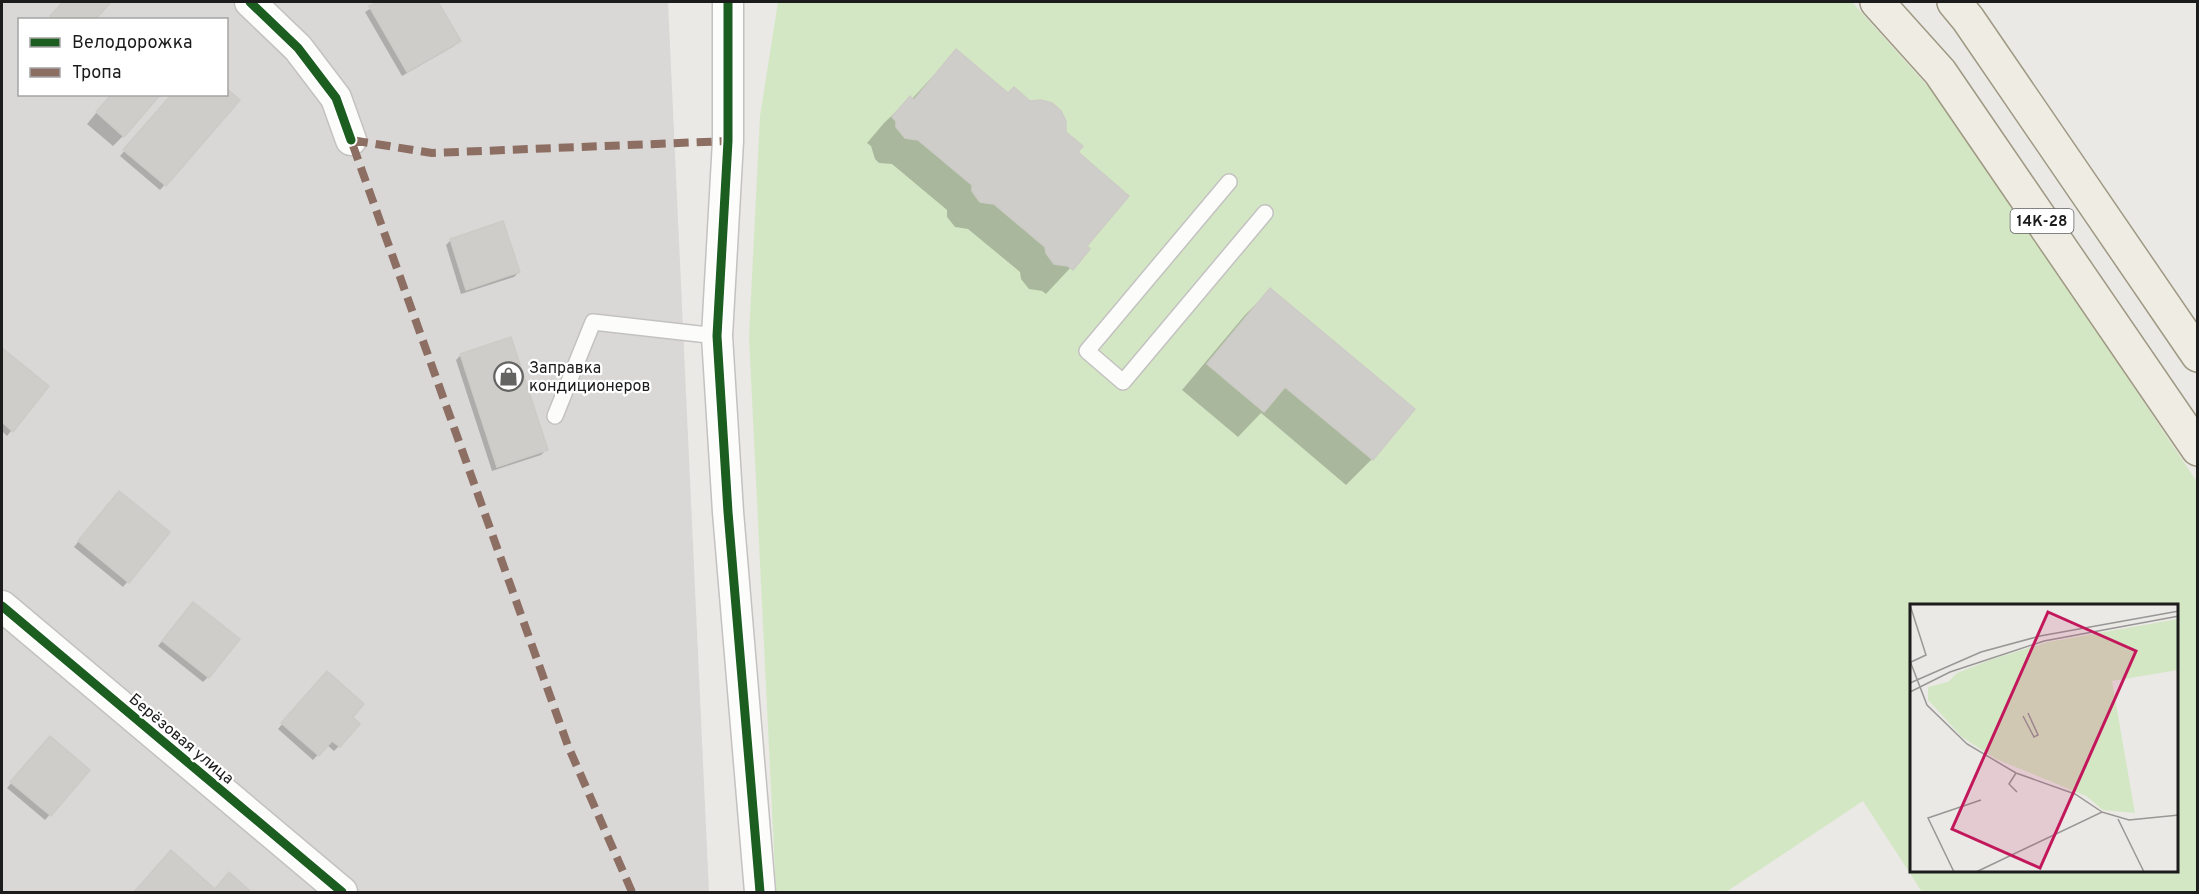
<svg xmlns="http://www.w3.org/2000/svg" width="2199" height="894" font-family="Overpass,sans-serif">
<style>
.residential{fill:#d9d8d6;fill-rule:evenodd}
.grass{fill:#d4e7c4;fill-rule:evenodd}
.shadow{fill:#0003}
.building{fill:#cecdca;stroke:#cdcbc6;stroke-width:1.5}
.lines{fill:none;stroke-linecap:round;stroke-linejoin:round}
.lane-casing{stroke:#c3c2c1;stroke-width:18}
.street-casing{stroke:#c3c2c1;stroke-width:33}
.primary-casing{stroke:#9f9883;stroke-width:36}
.lane{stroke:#fcfcfb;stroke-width:15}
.street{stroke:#fcfcfb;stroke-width:30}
.primary{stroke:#efece4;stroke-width:33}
.quiet{stroke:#8d6e63;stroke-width:8;stroke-dasharray:15 8;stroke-linecap:butt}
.cycleway-casing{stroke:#fff;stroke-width:13}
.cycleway{stroke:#1b5e20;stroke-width:9}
.labels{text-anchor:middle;stroke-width:4.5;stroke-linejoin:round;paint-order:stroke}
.shield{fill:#fff;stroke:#606060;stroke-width:1.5}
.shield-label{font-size:15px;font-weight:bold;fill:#1c1c1c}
.poi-label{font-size:16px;fill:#1c1c1c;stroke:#fff;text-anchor:start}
.street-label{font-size:16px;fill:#1c1c1c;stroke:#fff}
.inset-road{fill:none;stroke:#989795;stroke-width:1.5}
.view{fill:#c2185b;fill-opacity:0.15;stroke:#c2185b;stroke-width:3}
.inset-edge{fill:none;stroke:#1c1c1c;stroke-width:3}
</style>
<rect width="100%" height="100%" fill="#eae9e5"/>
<path class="residential" d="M2,2H668L709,892H2ZM20,20H226V94H20Z"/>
<path class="grass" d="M778,2H1852L1950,111L2197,482V892H1922L1863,801L1726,892H776L749,337L760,116ZM1911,606H2176V872H1911Z"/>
<g class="shadow">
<path d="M65,2H109L93,20H48Z"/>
<path d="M381,2H437L459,41L454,46L402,76L365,12Z"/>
<path d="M956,51L1008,95L1065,133L1076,152L1085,246L1088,249L1046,294L1042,291L1029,289L1021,279L1020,272L968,229L955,227L947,217V210L892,164L879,163L875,159L871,146L867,143L884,123L910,98L911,100Z"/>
<path d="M112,94L123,136L113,146L87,124Z"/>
<path d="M173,94L238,100L160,190L120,156Z"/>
<path d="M451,240L519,272L514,277L461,294L446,245Z"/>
<path d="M1270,290L1413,409L1372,459L1346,485L1261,413L1238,437L1182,390L1245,315Z"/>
<path d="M2,350L47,386L7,436L2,431Z"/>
<path d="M461,355L546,450L541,455L492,471L456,360Z"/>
<path d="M114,498L168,533L123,587L74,547Z"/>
<path d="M189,609L208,677L203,682L158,646Z"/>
<path d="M322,678L351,717L339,746L334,751L327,745L313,760L278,729Z"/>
<path d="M46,743L88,770L45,820L7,788Z"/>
<path d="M166,857L215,891L249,892H135Z"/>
</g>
<g class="building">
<path d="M63,2H111L95,20H54L50,16Z"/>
<path d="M378,2H438L461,41L407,72L369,6Z"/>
<path d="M956,49L1008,93L1014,87L1030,101L1041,100L1052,103L1061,111L1066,121V132L1083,146L1078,152L1129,196L1087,246L1090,249L1073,270L1068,266L1054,264L1046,253L1045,247L994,204L980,202L972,191V185L918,140L905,138L896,127V121L892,117L910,96L914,100Z"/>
<path d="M226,88L240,100L166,186L123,150L172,94H226Z"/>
<path d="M112,94H161L124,137L96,112Z"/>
<path d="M503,221L520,272L466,290L450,239Z"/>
<path d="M1270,288L1415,409L1373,460L1285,387L1264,412L1207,364Z"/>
<path d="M511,337L548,450L497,467L460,354Z"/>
<path d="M2,348L49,386L13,432L2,422Z"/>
<path d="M119,491L170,532L129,583L78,541Z"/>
<path d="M193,602L240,639L209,678L162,641Z"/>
<path d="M327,671L364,704L353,717L360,724L340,747L332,741L319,756L281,723Z"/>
<path d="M50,736L90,770L51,816L10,782Z"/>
<path d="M171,850L215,889L229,872L251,892H134Z"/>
</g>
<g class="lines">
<defs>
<g id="lane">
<path d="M1229,182L1087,351L1123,382L1265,213"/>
<path d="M555,416L593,322L717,336"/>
</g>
<g id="street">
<path d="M250,2L298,48L336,98L351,140"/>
<path d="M728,2V141L717,336L728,512L760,892"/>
<path d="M2,606L342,892"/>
</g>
<g id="primary">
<path d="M1877,2L1940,72L2198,449"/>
<path d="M1954,2L1968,19L2198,355"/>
</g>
</defs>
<use href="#lane" class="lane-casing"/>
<use href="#street" class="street-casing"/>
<use href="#primary" class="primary-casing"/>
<use href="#lane" class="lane"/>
<use href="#street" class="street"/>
<use href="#primary" class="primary"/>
<path class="quiet" d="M632,892L568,746L351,140L432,153L728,141"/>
<defs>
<g id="cycleway">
<path d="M250,2L298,48L336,98L351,140"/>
<path d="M728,2V141L717,336L728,512L760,892"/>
<path d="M2,606L342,892"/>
</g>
</defs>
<use href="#cycleway" class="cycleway-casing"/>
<use href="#cycleway" class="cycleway"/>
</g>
<defs>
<symbol id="shop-ring" viewBox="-11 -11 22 22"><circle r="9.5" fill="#fff" stroke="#646462" stroke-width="1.5"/><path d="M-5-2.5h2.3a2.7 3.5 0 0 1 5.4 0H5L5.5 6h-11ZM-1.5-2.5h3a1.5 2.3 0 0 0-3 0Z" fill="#646462"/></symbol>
</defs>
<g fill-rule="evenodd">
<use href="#shop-ring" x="492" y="360" width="33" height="33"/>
</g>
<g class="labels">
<rect class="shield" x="2010.5" y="209" width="63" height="24" rx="4.5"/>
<g class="shield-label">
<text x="2042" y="226">14К-28</text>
</g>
<g class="poi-label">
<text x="529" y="373">Заправка<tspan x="529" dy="18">кондиционеров</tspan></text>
</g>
<g class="street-label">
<text transform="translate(182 738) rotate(40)" y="6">Берёзовая улица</text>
</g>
</g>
<g transform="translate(1910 604)">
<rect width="268" height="268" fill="#eae9e5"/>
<path d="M268,15V66L202,77L225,209L193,206L176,192L86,155L52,133L18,96V83L38,78L47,69L80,56L138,38Z" fill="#d4e7c4"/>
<path class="inset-road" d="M0,1L16,51L1,58M0,57L17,101L57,140L106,169L165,190L192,208M0,79L71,48L130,32L269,7M0,88L40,68L134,37L269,12M113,112L124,133L128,131L118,109M106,169L99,180L107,188M208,215L234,268M44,268L18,214L71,196M66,268L192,208L219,216L269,211"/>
<path class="view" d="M138,8L226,47L130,264L42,225Z"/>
<rect width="268" height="268" class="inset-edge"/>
</g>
<rect width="2199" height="894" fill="none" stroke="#1c1c1c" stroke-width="6"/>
<rect x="18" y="18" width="210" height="78" fill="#ffffff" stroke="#a4a4a4" stroke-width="1.5"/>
<rect x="30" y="38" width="30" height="9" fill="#1b5e20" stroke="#a4a4a4" stroke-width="1.5"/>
<text x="72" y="48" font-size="18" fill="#1c1c1c">Велодорожка</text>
<rect x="30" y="68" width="30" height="9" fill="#8d6e63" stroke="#a4a4a4" stroke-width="1.5"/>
<text x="72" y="78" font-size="18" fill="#1c1c1c">Тропа</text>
</svg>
